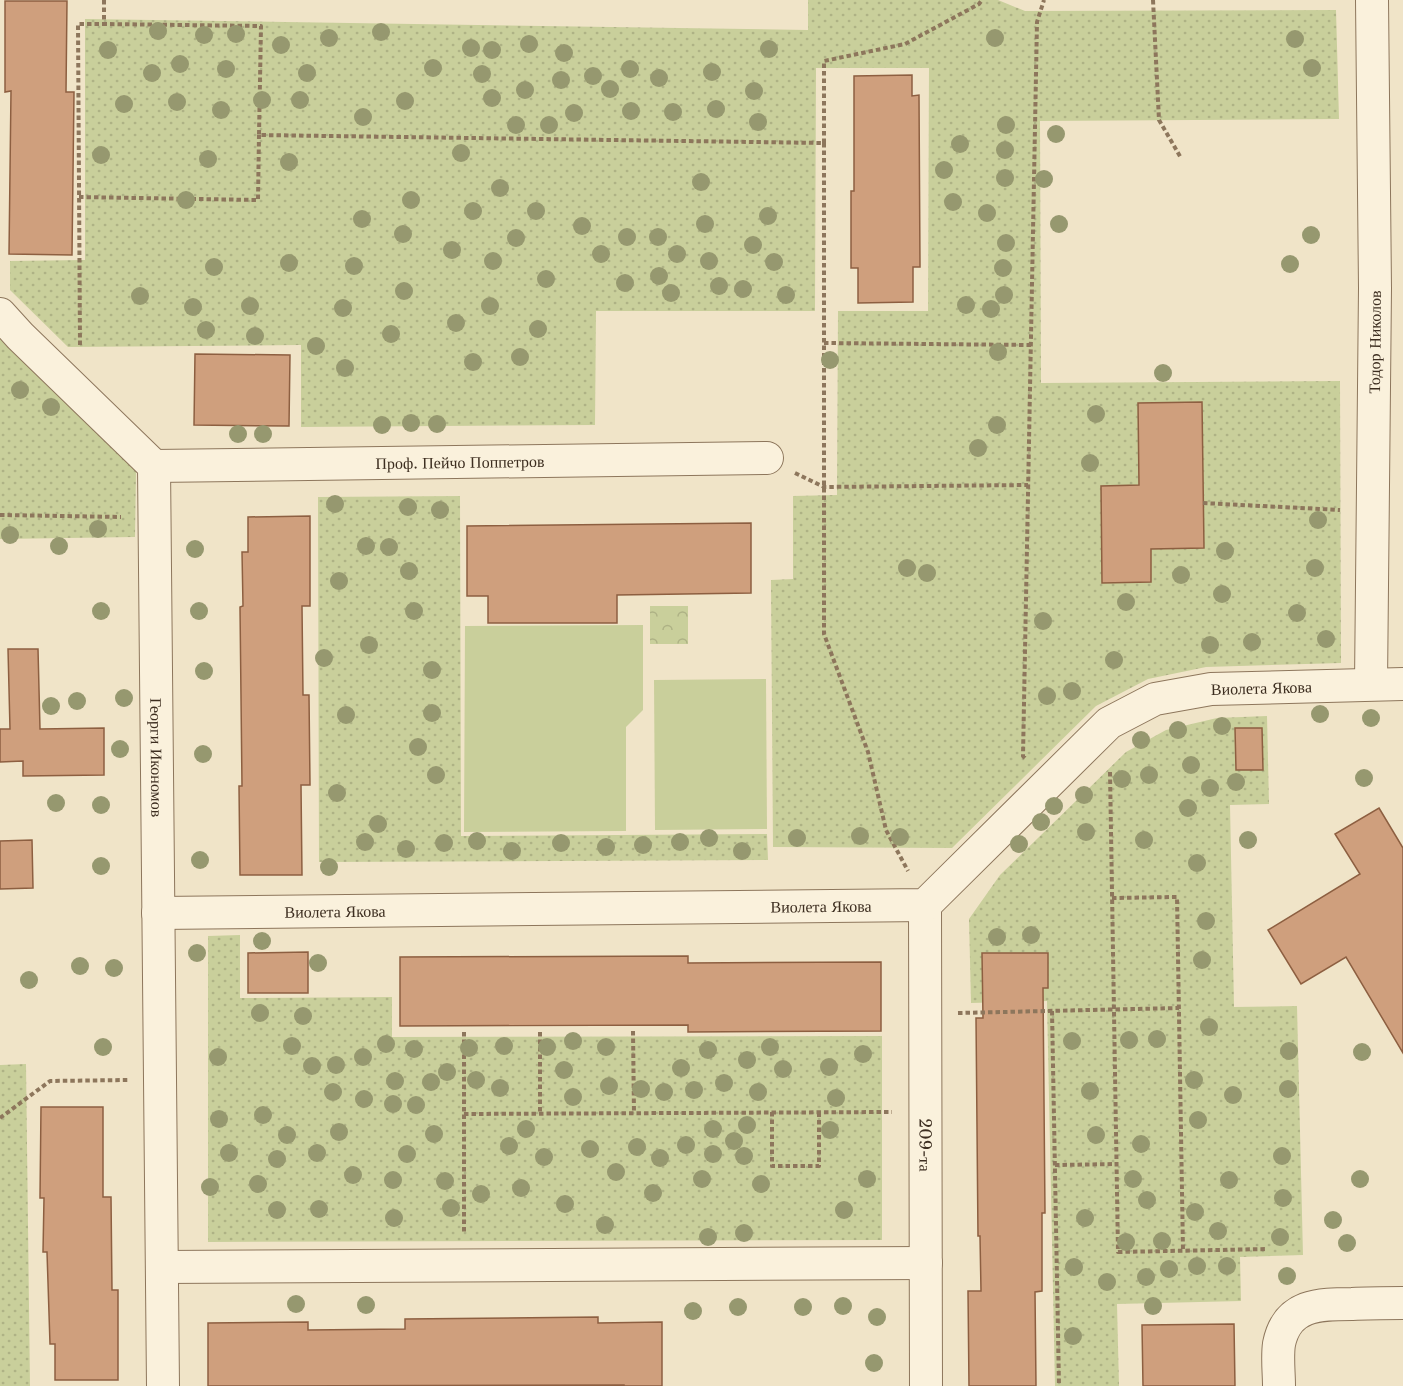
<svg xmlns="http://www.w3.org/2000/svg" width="1403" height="1386" font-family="'Libre Baskerville',serif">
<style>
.grass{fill:url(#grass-dots)}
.forest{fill:url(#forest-crowns)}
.garden{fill:#c9cf9b}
.building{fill:#cf9f7d;stroke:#8d5f41;stroke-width:1.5}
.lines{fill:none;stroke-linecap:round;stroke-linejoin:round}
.minor-casing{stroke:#8d765c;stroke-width:34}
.path{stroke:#8d765c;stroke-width:4;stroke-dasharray:4.5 3;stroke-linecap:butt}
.minor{stroke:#faf1dc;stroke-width:32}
.tree{fill:#96986f}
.labels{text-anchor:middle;stroke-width:4.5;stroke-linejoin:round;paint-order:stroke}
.street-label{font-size:16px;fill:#3d2e20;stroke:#f7eed8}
</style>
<defs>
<pattern id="grass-dots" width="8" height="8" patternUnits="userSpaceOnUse" patternTransform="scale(1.5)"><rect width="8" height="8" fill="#c9cf9b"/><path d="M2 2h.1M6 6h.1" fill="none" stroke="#aeb285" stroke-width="1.8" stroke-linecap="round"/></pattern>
<pattern id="forest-crowns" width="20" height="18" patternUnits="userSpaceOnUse" patternTransform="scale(1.5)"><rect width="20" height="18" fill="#c9cf9b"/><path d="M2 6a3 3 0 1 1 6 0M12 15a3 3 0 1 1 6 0" fill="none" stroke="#aeb285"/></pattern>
</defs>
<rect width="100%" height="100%" fill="#f0e4c8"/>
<g class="grass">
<path d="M808,0H998L1025,11L1336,10L1339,119L1040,121L1041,383L1340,381L1341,663L1206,667L1148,679L1096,706L952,848L773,847L771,580L793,579V496L837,495L838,311H928L929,68H816L815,311H596L595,425L301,427V345L68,347L10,290V261L85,260V19L808,30Z"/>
<path d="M0,336L136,471L135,537L0,539Z"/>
<path d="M460,496L461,836L767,834L768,860L319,862L318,497Z"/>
<path d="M1267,716L1269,804L1230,805L1234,1007L1297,1006L1303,1255L1240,1257L1241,1301L1117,1304L1119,1386H1055L1047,1001L971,1003L969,919L1000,875L1126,752L1166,730L1217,718Z"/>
<path d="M240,935V998L392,997V1037L882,1036V1240L208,1242V936Z"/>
<path d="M26,1064L30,1386H0V1065Z"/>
</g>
<rect class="forest" x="650" y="606" width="38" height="38"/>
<g class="garden">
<path d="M643,625V710L626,727V831L464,832L465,626Z"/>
<path d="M766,679L767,829L655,830L654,680Z"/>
</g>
<g class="building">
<path d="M5,1H67L66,92H74L72,255L9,254L11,91L5,92Z"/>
<path d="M912,75V96L919,95L920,267H913V302L858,303V268H851V191H854V76Z"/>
<path d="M195,354L290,355L289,426L194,425Z"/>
<path d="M1202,402L1204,548L1151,549V582L1102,583L1101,486L1139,485L1138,403Z"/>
<path d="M310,516V606H302L303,695H309L310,785H301L302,875H240L239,786H242L240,607L243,606L242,552H248V517Z"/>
<path d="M751,523V593L617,595V623H488V596H467V526Z"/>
<path d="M8,649H38L40,729L104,728V775L23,776V761L0,762V729H10Z"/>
<path d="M1235,728H1262L1263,770H1236Z"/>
<path d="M1379,808L1403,848V1053L1346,957L1301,984L1268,930L1360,874L1335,834Z"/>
<path d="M32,840L33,888L0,889V841Z"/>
<path d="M308,952V993H248V953Z"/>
<path d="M982,953H1048V988H1043L1045,1213H1042V1291L1035,1292L1036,1386H969L968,1291H981L980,1236H978L976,1018H983Z"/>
<path d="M688,956V963L881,962V1031L688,1032V1025L400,1026V957Z"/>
<path d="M41,1107H103V1197H111L112,1290H118V1380H55V1344H50L47,1252H43L44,1198H40Z"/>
<path d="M598,1317V1323L662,1322V1386H624V1385L208,1386V1323L308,1322V1330L405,1329V1319Z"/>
<path d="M1234,1324L1235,1386H1143L1142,1325Z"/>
</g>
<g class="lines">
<defs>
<g id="minor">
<path id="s1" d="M0,314L20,336L154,466L163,1386"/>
<path id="s2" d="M154,466L767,458"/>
<path id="s3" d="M1371,684L1375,288L1372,0"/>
<path id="s4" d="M925,905L926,1386"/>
<path id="s5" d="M158,913L925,905L1109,723L1155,699L1211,689L1403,684"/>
<path d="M162,1267L926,1263"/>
<path d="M1279,1386C1279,1373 1277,1357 1279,1344C1287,1304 1319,1304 1352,1304C1369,1303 1386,1303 1403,1303"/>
</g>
</defs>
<use href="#minor" class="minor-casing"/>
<g class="path">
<path d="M104,0V24L261,26L259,135L824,143V634L868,752L886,830L908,871"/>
<path d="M1153,0L1159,120L1181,158"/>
<path d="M824,143V61L905,44L979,4L982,0"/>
<path d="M79,197L258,200L259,135"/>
<path d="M824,343L1031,345"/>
<path d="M80,345L78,24H104"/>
<path d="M795,473L824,487L1028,485"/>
<path d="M1203,503L1340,510"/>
<path d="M0,515L121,517"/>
<path d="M1025,758L1023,756L1037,22L1044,0"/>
<path d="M1110,772L1118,1252L1267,1249"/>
<path d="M1112,898L1177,897L1183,1251"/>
<path d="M1052,1011L1059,1386"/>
<path d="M958,1013L1179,1008"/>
<path d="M633,1031L634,1113"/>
<path d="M464,1032V1232"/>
<path d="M540,1032V1113"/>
<path d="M772,1112V1166H819V1112"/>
<path d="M464,1114L892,1112"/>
<path d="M0,1118L50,1081L128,1080"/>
<path d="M1055,1165L1116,1164"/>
</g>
<use href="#minor" class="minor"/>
</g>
<g class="tree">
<circle cx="158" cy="31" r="9"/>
<circle cx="381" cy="32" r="9"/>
<circle cx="236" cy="34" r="9"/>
<circle cx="204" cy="35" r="9"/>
<circle cx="329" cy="38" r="9"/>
<circle cx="995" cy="38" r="9"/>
<circle cx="1295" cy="39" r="9"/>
<circle cx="529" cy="44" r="9"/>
<circle cx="281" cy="45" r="9"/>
<circle cx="471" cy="48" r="9"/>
<circle cx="769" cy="49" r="9"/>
<circle cx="108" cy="50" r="9"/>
<circle cx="492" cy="50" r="9"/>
<circle cx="564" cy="53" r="9"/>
<circle cx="180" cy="64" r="9"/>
<circle cx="433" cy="68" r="9"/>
<circle cx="1312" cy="68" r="9"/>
<circle cx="226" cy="69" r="9"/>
<circle cx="630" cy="69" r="9"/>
<circle cx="712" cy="72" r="9"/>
<circle cx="152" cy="73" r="9"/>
<circle cx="307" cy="73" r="9"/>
<circle cx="482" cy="74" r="9"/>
<circle cx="593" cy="76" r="9"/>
<circle cx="659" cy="78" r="9"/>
<circle cx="561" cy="80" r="9"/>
<circle cx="610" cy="89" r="9"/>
<circle cx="525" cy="90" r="9"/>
<circle cx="754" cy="91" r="9"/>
<circle cx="492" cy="98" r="9"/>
<circle cx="262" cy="100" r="9"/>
<circle cx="300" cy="100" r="9"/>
<circle cx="405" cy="101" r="9"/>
<circle cx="177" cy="102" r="9"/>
<circle cx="124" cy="104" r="9"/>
<circle cx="716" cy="109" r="9"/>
<circle cx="221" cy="110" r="9"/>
<circle cx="631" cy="111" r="9"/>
<circle cx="673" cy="112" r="9"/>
<circle cx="574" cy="113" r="9"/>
<circle cx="363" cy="117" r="9"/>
<circle cx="758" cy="122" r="9"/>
<circle cx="516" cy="125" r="9"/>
<circle cx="549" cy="125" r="9"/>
<circle cx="1006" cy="125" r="9"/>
<circle cx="1056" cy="134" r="9"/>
<circle cx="960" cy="144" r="9"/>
<circle cx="1005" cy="150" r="9"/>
<circle cx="461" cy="153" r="9"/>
<circle cx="101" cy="155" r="9"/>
<circle cx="208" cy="159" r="9"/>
<circle cx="289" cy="162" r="9"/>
<circle cx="944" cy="170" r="9"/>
<circle cx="1005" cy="178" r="9"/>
<circle cx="1044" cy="179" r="9"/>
<circle cx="701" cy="182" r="9"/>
<circle cx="500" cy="188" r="9"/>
<circle cx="186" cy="200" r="9"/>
<circle cx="411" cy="200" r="9"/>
<circle cx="953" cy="202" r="9"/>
<circle cx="473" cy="211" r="9"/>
<circle cx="536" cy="211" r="9"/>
<circle cx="987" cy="213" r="9"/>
<circle cx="768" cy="216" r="9"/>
<circle cx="362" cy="219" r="9"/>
<circle cx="705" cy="224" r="9"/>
<circle cx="1059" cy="224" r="9"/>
<circle cx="582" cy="226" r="9"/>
<circle cx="403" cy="234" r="9"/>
<circle cx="1311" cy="235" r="9"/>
<circle cx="627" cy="237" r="9"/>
<circle cx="658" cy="237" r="9"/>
<circle cx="516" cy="238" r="9"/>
<circle cx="1006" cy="243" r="9"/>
<circle cx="753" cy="245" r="9"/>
<circle cx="452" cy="250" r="9"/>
<circle cx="601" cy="254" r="9"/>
<circle cx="677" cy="254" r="9"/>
<circle cx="493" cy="261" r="9"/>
<circle cx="709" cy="261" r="9"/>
<circle cx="774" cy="262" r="9"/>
<circle cx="289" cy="263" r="9"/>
<circle cx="1290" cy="264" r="9"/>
<circle cx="354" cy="266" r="9"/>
<circle cx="214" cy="267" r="9"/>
<circle cx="1003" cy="268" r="9"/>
<circle cx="659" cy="276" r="9"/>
<circle cx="546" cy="279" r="9"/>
<circle cx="625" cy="283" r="9"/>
<circle cx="719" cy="286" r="9"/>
<circle cx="743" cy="289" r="9"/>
<circle cx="404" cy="291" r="9"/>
<circle cx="671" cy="293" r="9"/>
<circle cx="786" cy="295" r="9"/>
<circle cx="1004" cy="295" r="9"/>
<circle cx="140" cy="296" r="9"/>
<circle cx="966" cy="305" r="9"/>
<circle cx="250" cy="306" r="9"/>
<circle cx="490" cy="306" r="9"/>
<circle cx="193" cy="307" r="9"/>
<circle cx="343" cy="308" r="9"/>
<circle cx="991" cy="309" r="9"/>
<circle cx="456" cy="323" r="9"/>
<circle cx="538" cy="329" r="9"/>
<circle cx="206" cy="330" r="9"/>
<circle cx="391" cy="334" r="9"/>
<circle cx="255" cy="336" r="9"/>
<circle cx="316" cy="346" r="9"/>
<circle cx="998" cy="352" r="9"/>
<circle cx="520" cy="357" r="9"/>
<circle cx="830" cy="360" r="9"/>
<circle cx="473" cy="362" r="9"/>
<circle cx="345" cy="368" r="9"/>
<circle cx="1163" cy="373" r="9"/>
<circle cx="20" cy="390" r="9"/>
<circle cx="51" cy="407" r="9"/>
<circle cx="1096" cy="414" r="9"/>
<circle cx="411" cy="423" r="9"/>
<circle cx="437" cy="424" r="9"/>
<circle cx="382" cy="425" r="9"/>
<circle cx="997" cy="425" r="9"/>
<circle cx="238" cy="434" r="9"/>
<circle cx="263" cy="434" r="9"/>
<circle cx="978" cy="448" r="9"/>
<circle cx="1090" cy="463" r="9"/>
<circle cx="335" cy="504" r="9"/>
<circle cx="408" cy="507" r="9"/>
<circle cx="440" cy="510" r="9"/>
<circle cx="1318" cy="520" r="9"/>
<circle cx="98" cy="529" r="9"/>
<circle cx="10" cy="535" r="9"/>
<circle cx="59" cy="546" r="9"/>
<circle cx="366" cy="546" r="9"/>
<circle cx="389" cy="547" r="9"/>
<circle cx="195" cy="549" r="9"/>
<circle cx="1225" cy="551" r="9"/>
<circle cx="907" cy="568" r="9"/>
<circle cx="1315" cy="568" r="9"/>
<circle cx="409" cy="571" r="9"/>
<circle cx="927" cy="573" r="9"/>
<circle cx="1181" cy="575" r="9"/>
<circle cx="339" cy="581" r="9"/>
<circle cx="1222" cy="594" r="9"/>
<circle cx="1126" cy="602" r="9"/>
<circle cx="101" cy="611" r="9"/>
<circle cx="199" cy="611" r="9"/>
<circle cx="414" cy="611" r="9"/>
<circle cx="1297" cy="613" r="9"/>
<circle cx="1043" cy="621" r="9"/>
<circle cx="1326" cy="639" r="9"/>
<circle cx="1252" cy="642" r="9"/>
<circle cx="369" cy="645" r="9"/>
<circle cx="1210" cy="645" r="9"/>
<circle cx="324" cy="658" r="9"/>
<circle cx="1114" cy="660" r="9"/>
<circle cx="432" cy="670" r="9"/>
<circle cx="204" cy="671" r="9"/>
<circle cx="1072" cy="691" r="9"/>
<circle cx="1047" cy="696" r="9"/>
<circle cx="124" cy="698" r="9"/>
<circle cx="77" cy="701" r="9"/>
<circle cx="51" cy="706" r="9"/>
<circle cx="432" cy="713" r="9"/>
<circle cx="1320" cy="714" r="9"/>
<circle cx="346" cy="715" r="9"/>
<circle cx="1371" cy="718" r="9"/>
<circle cx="1222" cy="726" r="9"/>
<circle cx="1178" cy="730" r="9"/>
<circle cx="1141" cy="740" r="9"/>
<circle cx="418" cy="747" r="9"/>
<circle cx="120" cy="749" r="9"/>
<circle cx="203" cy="754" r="9"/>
<circle cx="1191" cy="765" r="9"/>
<circle cx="436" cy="775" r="9"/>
<circle cx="1149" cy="775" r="9"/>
<circle cx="1364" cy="778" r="9"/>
<circle cx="1122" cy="779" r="9"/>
<circle cx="1236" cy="782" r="9"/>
<circle cx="1210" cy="788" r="9"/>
<circle cx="337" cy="793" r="9"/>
<circle cx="1084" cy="795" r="9"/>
<circle cx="56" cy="803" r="9"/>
<circle cx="101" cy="805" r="9"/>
<circle cx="1054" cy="806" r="9"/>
<circle cx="1188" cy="808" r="9"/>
<circle cx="1041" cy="822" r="9"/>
<circle cx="378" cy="824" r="9"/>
<circle cx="1086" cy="832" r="9"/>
<circle cx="860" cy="836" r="9"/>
<circle cx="900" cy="837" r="9"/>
<circle cx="709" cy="838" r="9"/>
<circle cx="797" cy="838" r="9"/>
<circle cx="1144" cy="840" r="9"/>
<circle cx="1248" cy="840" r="9"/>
<circle cx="477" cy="841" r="9"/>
<circle cx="365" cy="842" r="9"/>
<circle cx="680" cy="842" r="9"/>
<circle cx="444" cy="843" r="9"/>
<circle cx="561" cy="843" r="9"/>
<circle cx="1019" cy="844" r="9"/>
<circle cx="643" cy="845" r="9"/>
<circle cx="606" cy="847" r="9"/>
<circle cx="406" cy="849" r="9"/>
<circle cx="512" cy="851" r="9"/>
<circle cx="742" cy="851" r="9"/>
<circle cx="200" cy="860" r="9"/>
<circle cx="1197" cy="863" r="9"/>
<circle cx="101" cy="866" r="9"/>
<circle cx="329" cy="867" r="9"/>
<circle cx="1206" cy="921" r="9"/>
<circle cx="1031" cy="935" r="9"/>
<circle cx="997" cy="937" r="9"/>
<circle cx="262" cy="941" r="9"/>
<circle cx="197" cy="953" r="9"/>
<circle cx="1202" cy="960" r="9"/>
<circle cx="318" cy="963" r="9"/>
<circle cx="80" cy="966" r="9"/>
<circle cx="114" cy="968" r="9"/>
<circle cx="29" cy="980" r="9"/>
<circle cx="260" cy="1013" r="9"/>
<circle cx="303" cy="1016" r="9"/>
<circle cx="1209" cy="1027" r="9"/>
<circle cx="1157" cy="1039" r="9"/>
<circle cx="1129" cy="1040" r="9"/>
<circle cx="573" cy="1041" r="9"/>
<circle cx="1072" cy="1041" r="9"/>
<circle cx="386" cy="1044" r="9"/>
<circle cx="292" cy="1046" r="9"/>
<circle cx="504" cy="1046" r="9"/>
<circle cx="103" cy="1047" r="9"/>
<circle cx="547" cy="1047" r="9"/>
<circle cx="606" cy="1047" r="9"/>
<circle cx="770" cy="1047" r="9"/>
<circle cx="469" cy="1048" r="9"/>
<circle cx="414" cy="1049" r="9"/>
<circle cx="708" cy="1050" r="9"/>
<circle cx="1289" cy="1051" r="9"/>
<circle cx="1362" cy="1052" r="9"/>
<circle cx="863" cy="1054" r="9"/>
<circle cx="218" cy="1057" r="9"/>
<circle cx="363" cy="1057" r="9"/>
<circle cx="747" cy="1060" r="9"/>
<circle cx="336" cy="1065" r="9"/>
<circle cx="312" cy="1066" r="9"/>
<circle cx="829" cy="1067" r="9"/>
<circle cx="681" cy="1068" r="9"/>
<circle cx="783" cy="1069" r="9"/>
<circle cx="564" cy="1070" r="9"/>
<circle cx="447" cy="1072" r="9"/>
<circle cx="476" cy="1080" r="9"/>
<circle cx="1194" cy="1080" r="9"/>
<circle cx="395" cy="1081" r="9"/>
<circle cx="431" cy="1082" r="9"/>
<circle cx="724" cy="1083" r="9"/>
<circle cx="609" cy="1086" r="9"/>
<circle cx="500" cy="1088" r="9"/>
<circle cx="641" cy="1089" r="9"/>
<circle cx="1288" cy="1089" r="9"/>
<circle cx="694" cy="1090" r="9"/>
<circle cx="1090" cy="1091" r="9"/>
<circle cx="333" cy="1092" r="9"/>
<circle cx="664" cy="1092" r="9"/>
<circle cx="758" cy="1092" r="9"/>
<circle cx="1233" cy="1095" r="9"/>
<circle cx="573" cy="1097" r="9"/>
<circle cx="836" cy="1098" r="9"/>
<circle cx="364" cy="1099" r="9"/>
<circle cx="393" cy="1104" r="9"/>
<circle cx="416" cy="1105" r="9"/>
<circle cx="263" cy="1115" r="9"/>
<circle cx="219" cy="1119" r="9"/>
<circle cx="1198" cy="1120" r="9"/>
<circle cx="747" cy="1125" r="9"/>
<circle cx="526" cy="1129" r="9"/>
<circle cx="713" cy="1129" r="9"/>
<circle cx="830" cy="1130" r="9"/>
<circle cx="339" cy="1132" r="9"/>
<circle cx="434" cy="1134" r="9"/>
<circle cx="287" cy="1135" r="9"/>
<circle cx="1096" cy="1135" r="9"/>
<circle cx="734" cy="1141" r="9"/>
<circle cx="1141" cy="1144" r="9"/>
<circle cx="686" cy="1145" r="9"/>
<circle cx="509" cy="1146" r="9"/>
<circle cx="637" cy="1147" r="9"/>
<circle cx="590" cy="1149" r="9"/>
<circle cx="229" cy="1153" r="9"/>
<circle cx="317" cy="1153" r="9"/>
<circle cx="407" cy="1154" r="9"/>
<circle cx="713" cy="1154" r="9"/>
<circle cx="744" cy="1156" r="9"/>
<circle cx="1282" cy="1156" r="9"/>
<circle cx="544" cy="1157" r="9"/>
<circle cx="660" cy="1158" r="9"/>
<circle cx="277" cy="1159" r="9"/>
<circle cx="616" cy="1172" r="9"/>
<circle cx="353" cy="1175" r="9"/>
<circle cx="702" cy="1179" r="9"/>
<circle cx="867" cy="1179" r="9"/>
<circle cx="1133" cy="1179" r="9"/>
<circle cx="1360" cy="1179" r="9"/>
<circle cx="393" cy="1180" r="9"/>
<circle cx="1229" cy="1180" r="9"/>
<circle cx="445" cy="1181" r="9"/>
<circle cx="258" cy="1184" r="9"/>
<circle cx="761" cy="1184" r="9"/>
<circle cx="210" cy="1187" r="9"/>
<circle cx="521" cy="1188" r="9"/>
<circle cx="653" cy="1193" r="9"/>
<circle cx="481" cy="1194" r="9"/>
<circle cx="1283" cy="1198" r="9"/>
<circle cx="1147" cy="1200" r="9"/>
<circle cx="565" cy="1204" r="9"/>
<circle cx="451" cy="1208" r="9"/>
<circle cx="319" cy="1209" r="9"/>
<circle cx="277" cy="1210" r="9"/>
<circle cx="844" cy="1210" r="9"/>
<circle cx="1195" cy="1212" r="9"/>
<circle cx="394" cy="1218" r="9"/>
<circle cx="1085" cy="1218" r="9"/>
<circle cx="1333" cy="1220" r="9"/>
<circle cx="605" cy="1225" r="9"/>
<circle cx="1218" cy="1231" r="9"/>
<circle cx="744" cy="1233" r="9"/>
<circle cx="708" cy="1237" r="9"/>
<circle cx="1280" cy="1237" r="9"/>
<circle cx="1162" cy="1241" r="9"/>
<circle cx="1126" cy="1242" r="9"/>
<circle cx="1347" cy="1243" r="9"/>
<circle cx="1197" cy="1266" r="9"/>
<circle cx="1227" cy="1266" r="9"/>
<circle cx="1074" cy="1267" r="9"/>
<circle cx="1169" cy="1269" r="9"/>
<circle cx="1287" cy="1276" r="9"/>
<circle cx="1146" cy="1277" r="9"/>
<circle cx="1107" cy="1282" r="9"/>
<circle cx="296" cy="1304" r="9"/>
<circle cx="366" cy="1305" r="9"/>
<circle cx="843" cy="1306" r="9"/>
<circle cx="1153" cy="1306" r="9"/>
<circle cx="738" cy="1307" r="9"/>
<circle cx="803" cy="1307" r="9"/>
<circle cx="693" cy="1311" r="9"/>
<circle cx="877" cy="1317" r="9"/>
<circle cx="1073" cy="1336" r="9"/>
<circle cx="874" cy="1363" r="9"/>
</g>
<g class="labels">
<g class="street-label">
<text dy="6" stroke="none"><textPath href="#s3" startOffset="342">Тодор Николов</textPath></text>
<text dy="6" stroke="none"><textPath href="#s2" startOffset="306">Проф. Пейчо Поппетров</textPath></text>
<text dy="6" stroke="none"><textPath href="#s5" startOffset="1185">Виолета Якова</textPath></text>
<text dy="6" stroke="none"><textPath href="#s1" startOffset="508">Георги Икономов</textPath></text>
<text dy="6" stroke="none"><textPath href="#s5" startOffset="663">Виолета Якова</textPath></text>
<text dy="6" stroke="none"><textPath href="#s5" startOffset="177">Виолета Якова</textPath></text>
<text dy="6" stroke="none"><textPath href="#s4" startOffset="240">209-та</textPath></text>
</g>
</g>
</svg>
